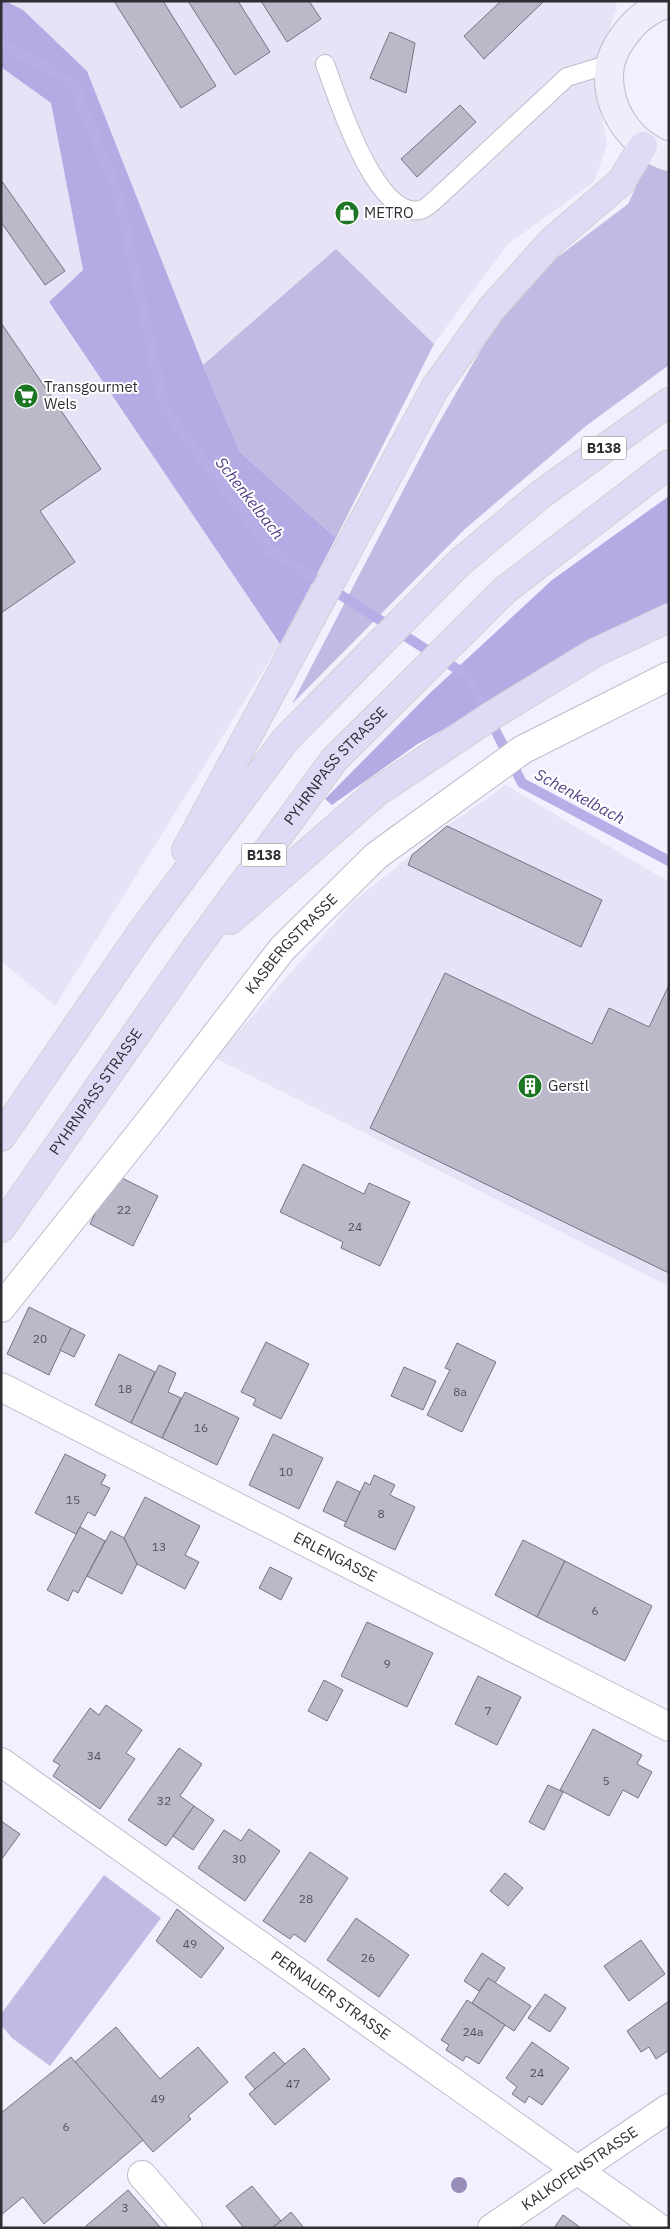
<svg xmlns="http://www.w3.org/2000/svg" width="670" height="2229" font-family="'IBM Plex Sans',sans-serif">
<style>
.built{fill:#e7e3f7}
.green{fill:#c2bae2}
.forest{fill:#b6aae4}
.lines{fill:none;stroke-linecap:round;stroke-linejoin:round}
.stream{stroke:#b9ade8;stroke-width:10}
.building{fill:#bbb8c9;stroke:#767382}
.service-casing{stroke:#bebbcc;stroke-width:20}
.minor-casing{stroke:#bebbcc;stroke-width:30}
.secondary-casing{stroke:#bebbcc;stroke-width:30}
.primary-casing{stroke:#d1d1d3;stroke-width:30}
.service{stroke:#fff;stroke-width:18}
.minor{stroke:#fff;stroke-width:28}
.secondary{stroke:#efedfa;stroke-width:28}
.primary{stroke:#dfdaf5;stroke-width:28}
.tree{fill:#988cb9}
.labels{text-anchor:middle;stroke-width:4;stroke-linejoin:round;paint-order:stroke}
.number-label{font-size:12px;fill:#52505a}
.shield{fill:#fff;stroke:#6d6d72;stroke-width:1}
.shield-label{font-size:14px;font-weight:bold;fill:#2f2e35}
.poi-label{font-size:15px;fill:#2f2e35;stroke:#fff;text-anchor:start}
.street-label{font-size:15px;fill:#2f2e35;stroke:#fff}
.water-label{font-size:16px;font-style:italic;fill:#533f86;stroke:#fff}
</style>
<rect width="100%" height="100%" fill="#f2f0fe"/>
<g class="built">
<path d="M5,1H613L617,6L595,74L607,145L594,182L508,244L434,344L336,250L203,365L87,71Z"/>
<path d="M1,67L51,103L83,270L49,303L280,644L55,1006L1,961Z"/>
<path d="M506,785L669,882V1286L215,1058L354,901L447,826Z"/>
</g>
<g class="green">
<path d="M647,162L669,171V365L586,426L465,529L292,704L433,433L491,332L547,265L628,204Z"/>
<path d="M336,249L434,344L336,538L240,452L203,365Z"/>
<path d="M104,1875L161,1918L50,2066L12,2038L1,2025V2014Z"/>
</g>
<g class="forest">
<path d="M1,1H5L23,10L87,71L203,365L240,452L336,538L280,644L49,302L83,270L51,103L1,67Z"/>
<path d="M669,496V602L416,745L332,805L325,799L430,693L552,580Z"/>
</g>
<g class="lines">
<path class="stream" d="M1,43L73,83L117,190L165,410L270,550L468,676L522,783L669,861"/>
</g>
<g class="building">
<path d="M114,1H163L216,86L181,108Z"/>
<path d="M188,1H238L270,52L235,75Z"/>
<path d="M261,1H309L321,19L287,42Z"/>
<path d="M501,1H544L484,59L464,36Z"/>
<path d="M390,32L415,43L406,93L370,78Z"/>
<path d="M460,105L476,122L417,177L401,159Z"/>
<path d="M1,180L65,271L45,285L1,222Z"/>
<path d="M1,323L101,469L40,511L75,562L1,613Z"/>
<path d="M447,826L602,900L581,947L408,865L412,855Z"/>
<path d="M445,973L592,1044L609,1008L649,1027L669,985V1273L370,1128Z"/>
<path d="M303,1164L364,1194L369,1183L410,1202L380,1266L341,1248L343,1242L280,1212Z"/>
<path d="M114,1174L158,1196L133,1246L90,1224Z"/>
<path d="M29,1307L71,1328L49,1375L7,1354Z"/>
<path d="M71,1328L85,1335L74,1357L60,1350Z"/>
<path d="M266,1342L309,1364L281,1419L253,1405L256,1399L241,1392Z"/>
<path d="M457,1343L496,1362L462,1432L427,1415L450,1370L445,1368Z"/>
<path d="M119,1354L155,1372L131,1423L95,1405Z"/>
<path d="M159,1365L176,1373L168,1392L181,1398L162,1438L131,1423Z"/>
<path d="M404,1367L436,1381L423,1410L391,1396Z"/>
<path d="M185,1392L239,1418L217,1465L162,1438Z"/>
<path d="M273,1434L323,1458L299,1509L249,1485Z"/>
<path d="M65,1454L106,1475L101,1484L110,1488L95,1516L88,1512L76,1534L35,1513Z"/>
<path d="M374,1475L395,1485L390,1495L415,1507L395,1550L344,1526L365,1482L370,1485Z"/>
<path d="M337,1481L360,1492L346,1522L323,1511Z"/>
<path d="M145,1497L200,1526L185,1555L199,1562L185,1589L137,1564L124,1538Z"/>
<path d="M80,1527L105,1541L78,1593L73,1590L68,1601L47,1590Z"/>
<path d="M111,1531L124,1538L137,1564L122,1594L87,1576Z"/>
<path d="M523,1540L565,1561L537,1617L495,1595Z"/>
<path d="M565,1561L652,1606L625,1661L537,1617Z"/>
<path d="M270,1567L292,1578L281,1600L259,1588Z"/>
<path d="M367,1622L433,1653L407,1707L341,1676Z"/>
<path d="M478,1676L521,1697L497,1745L455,1724Z"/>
<path d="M324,1680L343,1690L327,1721L308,1711Z"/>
<path d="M106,1705L142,1730L126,1753L135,1759L100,1809L53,1776L60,1765L53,1761L90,1708L99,1715Z"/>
<path d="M593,1729L642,1755L637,1764L652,1772L638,1798L623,1790L609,1816L560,1790Z"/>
<path d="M179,1748L202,1764L180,1796L194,1806L166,1846L128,1820Z"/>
<path d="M548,1785L563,1792L544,1830L529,1822Z"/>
<path d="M194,1806L214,1820L193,1850L173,1836Z"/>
<path d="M1,1821L20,1834L1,1860Z"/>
<path d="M249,1829L280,1851L245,1901L198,1868L224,1830L241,1841Z"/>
<path d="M310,1852L348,1878L305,1942L294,1934L290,1939L263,1921Z"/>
<path d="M505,1873L523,1888L508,1906L490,1891Z"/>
<path d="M177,1909L224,1948L201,1978L156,1941Z"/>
<path d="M356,1918L409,1955L379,1997L327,1960Z"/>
<path d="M641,1940L665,1974L629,2001L604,1966Z"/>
<path d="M482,1953L505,1968L495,1983L488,1978L479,1991L464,1981Z"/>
<path d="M488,1978L531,2006L514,2031L472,2003Z"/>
<path d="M545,1994L566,2008L550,2032L528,2018Z"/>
<path d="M467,2000L505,2025L479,2064L466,2056L463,2061L446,2050L449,2045L441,2040Z"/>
<path d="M669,2001V2050L656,2059L649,2047L641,2052L627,2031Z"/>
<path d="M116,2027L160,2079L198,2047L228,2082L188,2116L191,2119L153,2152L75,2062Z"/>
<path d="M532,2042L569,2068L542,2105L529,2096L525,2103L512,2094L517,2087L506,2078Z"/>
<path d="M304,2048L330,2079L275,2125L249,2094Z"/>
<path d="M274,2052L285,2064L255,2089L245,2077Z"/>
<path d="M71,2057L143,2140L44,2224L23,2197L1,2215V2113Z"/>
<path d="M252,2186L281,2221L272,2228H244L226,2206Z"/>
<path d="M128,2190L161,2228H87L86,2226Z"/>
<path d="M291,2212L304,2228H272L281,2221Z"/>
<path d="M563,2215L581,2228H554Z"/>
</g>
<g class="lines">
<defs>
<path id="service" d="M325,64C337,96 375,219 420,210C426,209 432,202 436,199L567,77L610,64"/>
<g id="minor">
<path id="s1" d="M1,1308L149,1122L282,949L376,856L522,750L669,676"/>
<path id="s2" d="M1,1387L669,1727"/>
<path id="s3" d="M1,1762L659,2228"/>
<path d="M142,2175L188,2228"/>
<path id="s4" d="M492,2228L669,2108"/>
</g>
<path id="secondary" d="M669,4C656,6 641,16 633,25C623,36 613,50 610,65C604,106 629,145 669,157"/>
<g id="primary">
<path d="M186,850L435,388L492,308L552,241L621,182L643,146"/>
<path d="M230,920L377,792L491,716L594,653L669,618"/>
<path d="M1,1137L141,933L286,739L458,564L540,495L669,402"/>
<path id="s5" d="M1,1228L193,952L334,760L505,590L669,464"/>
</g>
</defs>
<use href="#service" class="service-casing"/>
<use href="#minor" class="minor-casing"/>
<use href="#secondary" class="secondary-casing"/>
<use href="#primary" class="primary-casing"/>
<use href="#service" class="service"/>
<use href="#minor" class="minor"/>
<use href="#secondary" class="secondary"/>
<use href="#primary" class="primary"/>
</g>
<circle class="tree" cx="459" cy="2185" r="8"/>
<defs>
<symbol id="shop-disc" viewBox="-11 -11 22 22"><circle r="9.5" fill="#1d7624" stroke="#fff"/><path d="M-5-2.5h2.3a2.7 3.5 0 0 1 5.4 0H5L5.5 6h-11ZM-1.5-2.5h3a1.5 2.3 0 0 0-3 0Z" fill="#fff"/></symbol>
<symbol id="supermarket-disc" viewBox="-11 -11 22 22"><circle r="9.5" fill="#1d7624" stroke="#fff"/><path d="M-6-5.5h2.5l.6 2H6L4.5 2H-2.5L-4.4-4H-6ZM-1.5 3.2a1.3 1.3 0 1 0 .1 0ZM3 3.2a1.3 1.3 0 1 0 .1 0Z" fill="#fff"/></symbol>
<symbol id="building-disc" viewBox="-11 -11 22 22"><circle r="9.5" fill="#1d7624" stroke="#fff"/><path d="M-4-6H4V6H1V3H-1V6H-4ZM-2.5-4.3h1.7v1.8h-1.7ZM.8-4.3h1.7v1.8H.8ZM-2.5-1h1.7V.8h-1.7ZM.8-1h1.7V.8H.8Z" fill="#fff"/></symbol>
</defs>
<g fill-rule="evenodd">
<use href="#shop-disc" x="333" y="199" width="28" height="28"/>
<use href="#supermarket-disc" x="12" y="382" width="28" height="28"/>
<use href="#building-disc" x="516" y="1072" width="28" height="28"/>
</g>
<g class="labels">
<g class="number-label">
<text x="124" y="1214">22</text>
<text x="355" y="1231">24</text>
<text x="40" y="1343">20</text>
<text x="125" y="1393">18</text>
<text x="460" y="1396">8a</text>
<text x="201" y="1432">16</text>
<text x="286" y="1476">10</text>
<text x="73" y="1504">15</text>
<text x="381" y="1518">8</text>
<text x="159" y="1551">13</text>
<text x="595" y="1615">6</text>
<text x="387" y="1668">9</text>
<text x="488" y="1715">7</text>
<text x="94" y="1760">34</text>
<text x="606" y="1785">5</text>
<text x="164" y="1805">32</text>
<text x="239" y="1863">30</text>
<text x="306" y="1903">28</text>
<text x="190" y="1948">49</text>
<text x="368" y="1962">26</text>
<text x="473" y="2036">24a</text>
<text x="537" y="2077">24</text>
<text x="293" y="2088">47</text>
<text x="158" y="2103">49</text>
<text x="66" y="2131">6</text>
<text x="125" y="2212">3</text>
</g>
<g class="shield">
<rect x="581.5" y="436.5" width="45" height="23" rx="4"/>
<rect x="241.5" y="843.5" width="45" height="23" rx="4"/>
</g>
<g class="shield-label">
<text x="604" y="453">B138</text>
<text x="264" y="860">B138</text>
</g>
<g class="poi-label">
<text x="364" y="218">METRO</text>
<text x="44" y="392">Transgourmet<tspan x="44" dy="17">Wels</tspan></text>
<text x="548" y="1091">Gerstl</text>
</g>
<g class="street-label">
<text dy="5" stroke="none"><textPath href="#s5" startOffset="571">PYHRNPASS STRASSE</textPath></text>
<text dy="5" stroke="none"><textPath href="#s1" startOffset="466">KASBERGSTRASSE</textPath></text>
<text dy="5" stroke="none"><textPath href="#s5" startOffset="166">PYHRNPASS STRASSE</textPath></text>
<text dy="5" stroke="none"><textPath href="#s2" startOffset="375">ERLENGASSE</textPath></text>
<text dy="5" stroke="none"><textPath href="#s3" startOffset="404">PERNAUER STRASSE</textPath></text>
<text dy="5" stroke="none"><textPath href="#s4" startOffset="106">KALKOFENSTRASSE</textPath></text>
</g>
<g class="water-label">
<text transform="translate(250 498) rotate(52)" y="6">Schenkelbach</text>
<text transform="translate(580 796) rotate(28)" y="6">Schenkelbach</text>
</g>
</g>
<rect width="670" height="2229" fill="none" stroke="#2f2e35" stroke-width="5"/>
</svg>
